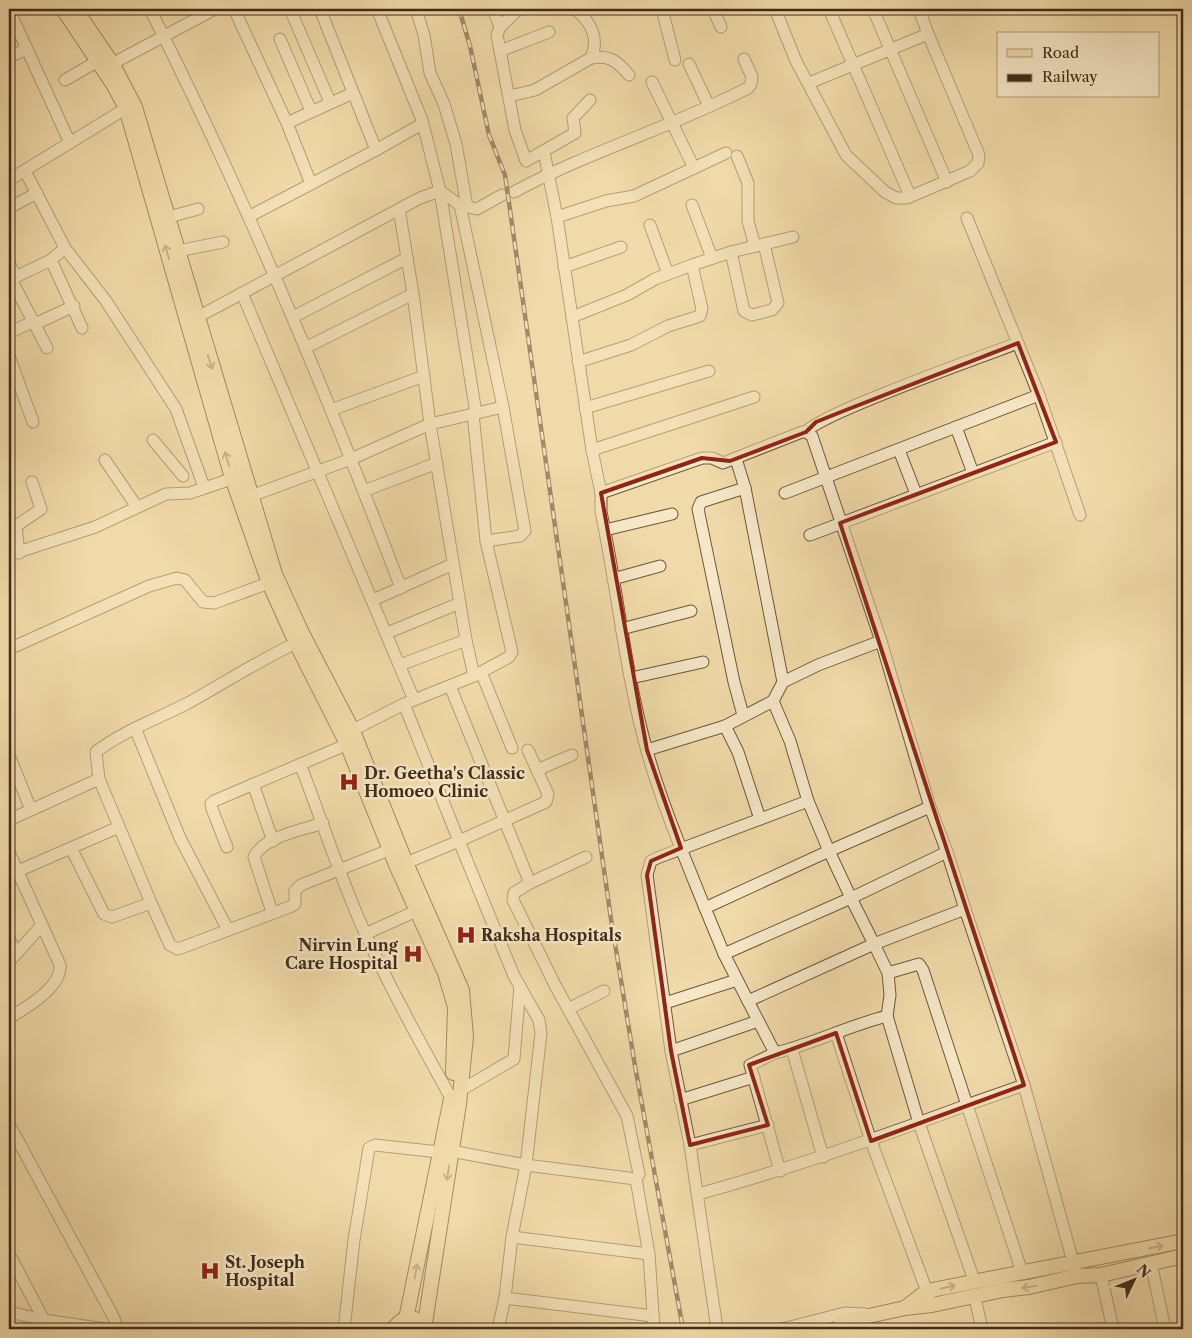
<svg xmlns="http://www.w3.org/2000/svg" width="1192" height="1338" font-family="'Libre Caslon Text',serif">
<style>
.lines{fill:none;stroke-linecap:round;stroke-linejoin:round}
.major-tunnel{stroke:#ceb78c;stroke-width:14;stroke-dasharray:14 7;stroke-linecap:butt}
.minor-casing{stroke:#6d573d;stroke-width:13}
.major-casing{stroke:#412b19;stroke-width:16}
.minor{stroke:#f6e7c7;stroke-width:11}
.major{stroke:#f1daa9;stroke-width:14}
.rail-casing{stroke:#412b19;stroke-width:4.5}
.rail{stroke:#f6e7c7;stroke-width:2.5;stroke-dasharray:8;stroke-linecap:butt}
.oneway{stroke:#998261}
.marked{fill:none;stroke:#8f2418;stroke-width:4;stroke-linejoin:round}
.labels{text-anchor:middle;stroke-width:5;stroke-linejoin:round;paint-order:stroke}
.poi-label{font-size:16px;font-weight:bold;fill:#412b19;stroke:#f6e7c7;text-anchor:start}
</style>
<rect width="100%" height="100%" fill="#f1daa9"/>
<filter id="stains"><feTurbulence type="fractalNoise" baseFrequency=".004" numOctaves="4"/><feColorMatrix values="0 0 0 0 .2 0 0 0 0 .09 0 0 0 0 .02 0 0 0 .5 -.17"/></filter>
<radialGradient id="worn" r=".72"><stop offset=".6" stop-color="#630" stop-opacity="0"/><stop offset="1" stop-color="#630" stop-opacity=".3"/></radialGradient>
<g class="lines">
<path class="major-tunnel" d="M812,1329L841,1322"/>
<defs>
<g id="minor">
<path d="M150,9C245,197 326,391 401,588"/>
<path d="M234,9L287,123L311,184"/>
<path d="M290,9L330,102"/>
<path d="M320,9L376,150L422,124"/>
<path d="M377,9L422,120L440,191L476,413"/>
<path d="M416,9L424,35L430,73L444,104L456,144L467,207"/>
<path d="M493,9L500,27"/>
<path d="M519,9L500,27L497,35L515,130L526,161L575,133L573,118L590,100"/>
<path d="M662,9L675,60"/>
<path d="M713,9L721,27"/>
<path d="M775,9L796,61L846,155L885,192L896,198H907L970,171L978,163L979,155L928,34"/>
<path d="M829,9L910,196"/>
<path d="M873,9L947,182"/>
<path d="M9,10L70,143"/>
<path d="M280,39L311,111"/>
<path d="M500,51L549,32"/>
<path d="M9,57L27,49"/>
<path d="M591,58C610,55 617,61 629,75"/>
<path d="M689,64L709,106"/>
<path d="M106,67L215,9"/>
<path d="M65,80L98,61"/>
<path d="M652,82L694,168"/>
<path d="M809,83L928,34L919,9"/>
<path d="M510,96L535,90L591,58C600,38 590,21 575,9"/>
<path d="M287,123L353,93"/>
<path d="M544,152L557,217L592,450"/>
<path d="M737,156L748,183V221L755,246"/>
<path d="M9,180L133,104"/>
<path d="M514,192C588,152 672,127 748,88L751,84L752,77L744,59"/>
<path d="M460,205L503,407L473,414"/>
<path d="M692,205L712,258"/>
<path d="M9,208L37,193"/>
<path d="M399,209L413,294L430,424L473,414L486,541L512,652L509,657L474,676"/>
<path d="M250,216L376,150"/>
<path d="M169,217L198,209"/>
<path d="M557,217L606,201L634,196L726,153"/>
<path d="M967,218L1039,395L1080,515"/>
<path d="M650,225L668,274"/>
<path d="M65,248L106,301L176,409L204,487"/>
<path d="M178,251L223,242"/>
<path d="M731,252L744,311L752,315L772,310L778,303L764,244"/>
<path d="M51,260L82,328"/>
<path d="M9,263L16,277"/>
<path d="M564,267L621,247"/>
<path d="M11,279L47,348"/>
<path d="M9,280L51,260L65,248L25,171"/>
<path d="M242,293L414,700"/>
<path d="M293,317L407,258"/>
<path d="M572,317L627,295L655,279L692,265L731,252L793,237"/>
<path d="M192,320L420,198L440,191L460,205L477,209L502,195"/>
<path d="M35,324L74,306"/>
<path d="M9,333L34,321"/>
<path d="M305,348L413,294"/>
<path d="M9,356L33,422"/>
<path d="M578,362L631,345L668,326L700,316L702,309L692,265"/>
<path d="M585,408L709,371"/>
<path d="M331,410L424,376"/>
<path d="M956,427L973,473"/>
<path d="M806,432C819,414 986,355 1018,343"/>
<path d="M153,440L183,476"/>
<path d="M899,450L916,494"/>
<path d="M736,459L745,488L783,682"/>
<path d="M105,460L137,507"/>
<path d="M364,491L437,463"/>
<path d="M601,493L702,458H712L723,463L802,432H806L812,436L881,641L930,807L947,852"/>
<path d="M785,493L1039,395"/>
<path d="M251,496L351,459L430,424L466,640L474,676L404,704L345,734"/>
<path d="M605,530L672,514"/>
<path d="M810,535L1056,442"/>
<path d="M486,541L520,536L525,531L503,407"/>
<path d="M19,553L16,526L41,509L32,482"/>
<path d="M9,555L95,527L166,494L190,493L240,476"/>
<path d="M613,579L660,566"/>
<path d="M373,600L453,564"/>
<path d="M621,629L691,611"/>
<path d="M387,633L460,603"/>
<path d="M296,643C258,661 224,683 188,703C157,719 123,731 96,752L99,779L151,903L170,945L178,949L292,906L295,904V891L301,885L389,850"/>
<path d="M9,649L149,586L177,578L185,580L203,602L214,603L269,583"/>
<path d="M400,665L466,640"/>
<path d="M481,672L512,748"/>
<path d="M631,678L703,662"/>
<path d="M450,686L530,883L586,857"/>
<path d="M773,701L790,741L808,801"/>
<path d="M404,704L459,841L546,802L548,794L528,750"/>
<path d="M743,715L734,682L698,509L701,502L745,488"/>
<path d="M725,726L738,752L760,819"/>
<path d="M135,728L180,838L228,930"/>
<path d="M647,750L725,726L773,701L783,682L818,665L881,641"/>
<path d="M9,755L31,810"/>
<path d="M300,764C322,820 340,878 365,933C391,990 421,1044 451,1098"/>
<path d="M537,770L572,755"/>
<path d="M253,784L273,841"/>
<path d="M9,820L99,779"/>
<path d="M227,847L212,809L211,804L214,801L355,741"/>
<path d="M71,848L104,914L112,917L151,903"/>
<path d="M9,852L60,965C62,987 26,1008 9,1018"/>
<path d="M947,852L965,909L874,944L851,898Z"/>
<path d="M406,863L459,841L514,976L539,1020L541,1033L526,1165L451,1151"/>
<path d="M18,871L119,827"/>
<path d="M530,883L514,893L513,900L556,987L627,1116L639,1174L636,1179L649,1254L654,1329"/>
<path d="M705,908L724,954L851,898L829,851L930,807"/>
<path d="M272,912L254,857C264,836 303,830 323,823"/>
<path d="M365,934L423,908"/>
<path d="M9,938L16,953"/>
<path d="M724,954L748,1001L874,944L888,973"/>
<path d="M9,962L42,925"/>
<path d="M748,1001L775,1053C813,1044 848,1026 887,1016L890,995L888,973L919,964L923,970L967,1105L1024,1085L965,909"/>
<path d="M665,1003L737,980"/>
<path d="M568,1009L604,991"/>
<path d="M887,1016L919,1123L974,1280"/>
<path d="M836,1033L871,1141L929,1297"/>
<path d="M792,1049L823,1157"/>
<path d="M671,1051L758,1021"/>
<path d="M775,1053L750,1065L780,1171"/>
<path d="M1024,1085L1075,1269"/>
<path d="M461,1090L514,1059L520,986"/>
<path d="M680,1100L754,1077"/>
<path d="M9,1124L114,1318L117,1329"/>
<path d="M690,1145L768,1125"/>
<path d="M636,1179L526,1165L512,1237L649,1254"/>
<path d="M698,1194C789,1169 878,1138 967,1105L1022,1272"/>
<path d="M512,1237L505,1298L653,1316"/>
<path d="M9,1254L44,1320L105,1329"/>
<path d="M1151,1263L1165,1329"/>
<path d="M1101,1275L1113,1329"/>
<path d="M975,1298L982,1329"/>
<path d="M9,1312L44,1320V1329"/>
<path d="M344,1329L354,1240L369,1148L375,1145L439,1152"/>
<path d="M498,1329L505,1298"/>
<path d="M717,1329L690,1145L671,1051L647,875L651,861L657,858L808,801L829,851L705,908C684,856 662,804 647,751C625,673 618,591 601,512V493L592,450L754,397"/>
<path d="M782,1329L845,1313L865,1314"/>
<path d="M843,1329L862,1319"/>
</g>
<g id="major">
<path d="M63,9L113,84L126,108L232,478L269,583L296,643L347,744L397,867L445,973L455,1007L453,1073"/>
<path d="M75,9L112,63L135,107L275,574L302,633L353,731L406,863L462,990L466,1037L459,1104L425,1323"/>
<path d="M906,1307L927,1291L1183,1241"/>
<path d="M406,1319L451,1099"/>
<path d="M841,1322L905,1308L932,1305L1003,1290L1029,1287L1077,1276L1101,1275L1183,1256"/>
<path d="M393,1329L401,1321L415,1319"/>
</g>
</defs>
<use href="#minor" class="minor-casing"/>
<use href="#major" class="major-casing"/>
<use href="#minor" class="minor"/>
<use href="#major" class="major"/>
<defs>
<path id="rail" d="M459,9L470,46L489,135L505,175L611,919L635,1066L683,1329"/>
</defs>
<use href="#rail" class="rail-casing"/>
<use href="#rail" class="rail"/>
</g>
<defs><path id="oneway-shaft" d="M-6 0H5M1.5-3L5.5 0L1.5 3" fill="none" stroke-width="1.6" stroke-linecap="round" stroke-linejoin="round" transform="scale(1.25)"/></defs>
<g class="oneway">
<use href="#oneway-shaft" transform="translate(167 252) rotate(-106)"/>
<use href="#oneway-shaft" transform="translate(210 362) rotate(73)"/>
<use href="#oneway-shaft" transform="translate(227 459) rotate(-106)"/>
<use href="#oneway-shaft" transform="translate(448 1173) rotate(99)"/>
<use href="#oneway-shaft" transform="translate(1156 1247) rotate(-12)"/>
<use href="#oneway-shaft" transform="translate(416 1271) rotate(-79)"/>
<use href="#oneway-shaft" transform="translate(948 1287) rotate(-13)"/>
<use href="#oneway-shaft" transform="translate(1029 1287) rotate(170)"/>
</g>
<path d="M0 0H1192V1338H0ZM1018,343L1056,442L840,523L1024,1085L871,1141L836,1033L749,1065L768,1125L690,1145L671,1051L647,875L651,861L681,848L647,750L601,493L702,458L730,461L806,432L816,422L846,410Z" fill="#f1daa9" fill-opacity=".55" fill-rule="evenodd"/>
<path class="marked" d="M1018,343L1056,442L840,523L1024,1085L871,1141L836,1033L749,1065L768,1125L690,1145L671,1051L647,875L651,861L681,848L647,750L601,493L702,458L730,461L806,432L816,422L846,410Z"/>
<defs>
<symbol id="hospital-bare" viewBox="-9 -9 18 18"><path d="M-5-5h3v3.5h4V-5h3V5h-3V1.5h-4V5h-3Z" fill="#8f2418" stroke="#f6e7c7" stroke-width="2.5" paint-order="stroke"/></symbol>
</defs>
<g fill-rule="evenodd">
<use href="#hospital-bare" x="335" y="768" width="28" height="28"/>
<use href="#hospital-bare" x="452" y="921" width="28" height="28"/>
<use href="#hospital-bare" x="399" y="940" width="28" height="28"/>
<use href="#hospital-bare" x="196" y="1257" width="28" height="28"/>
</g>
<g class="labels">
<g class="poi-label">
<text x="364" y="779">Dr. Geetha's Classic<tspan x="364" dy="18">Homoeo Clinic</tspan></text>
<text x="481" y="941">Raksha Hospitals</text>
<text x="398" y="951" text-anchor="end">Nirvin Lung<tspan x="398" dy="18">Care Hospital</tspan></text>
<text x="225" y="1268">St. Joseph<tspan x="225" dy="18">Hospital</tspan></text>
</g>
</g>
<rect width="1192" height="1338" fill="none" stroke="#f1daa9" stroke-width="30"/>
<rect x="10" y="10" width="1172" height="1318" fill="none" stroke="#412b19" stroke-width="2.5"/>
<rect x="15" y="15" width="1162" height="1308" fill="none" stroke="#412b19"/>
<rect x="997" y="32" width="162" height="65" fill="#f6e7c7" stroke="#ae9c81"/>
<rect x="1007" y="49" width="25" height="8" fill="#f1daa9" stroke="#ae9c81"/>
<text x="1042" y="58" font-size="15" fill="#412b19">Road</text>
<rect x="1007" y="74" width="25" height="8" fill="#412b19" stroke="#ae9c81"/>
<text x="1042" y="82" font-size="15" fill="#412b19">Railway</text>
<g transform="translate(1134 1280) rotate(47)" stroke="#f6e7c7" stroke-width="4" paint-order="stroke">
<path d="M0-4L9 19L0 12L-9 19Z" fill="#412b19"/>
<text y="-8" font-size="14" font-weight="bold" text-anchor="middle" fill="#412b19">N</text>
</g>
<rect width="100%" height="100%" filter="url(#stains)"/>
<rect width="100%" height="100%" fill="url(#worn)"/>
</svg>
